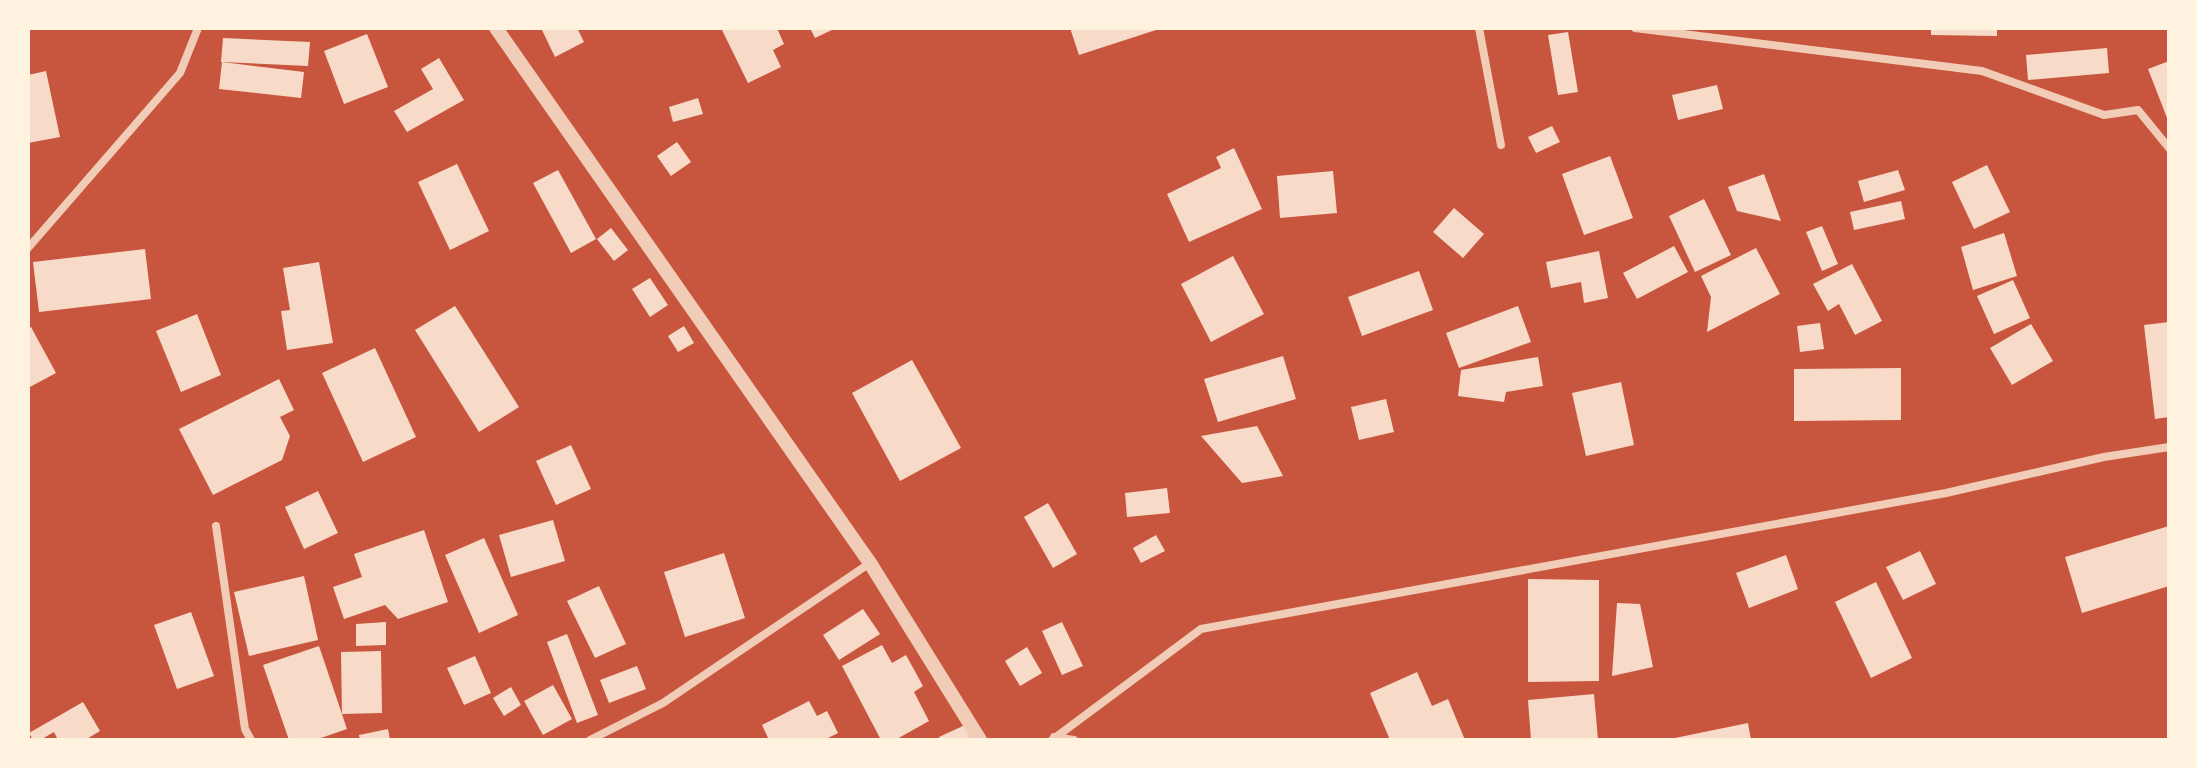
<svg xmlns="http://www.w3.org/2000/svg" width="2197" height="768" font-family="Raleway,sans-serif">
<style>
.building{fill:#f7dbc8}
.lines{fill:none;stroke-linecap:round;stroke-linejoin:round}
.minor{stroke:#f1ccb7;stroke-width:8}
.tertiary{stroke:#f1ccb7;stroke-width:14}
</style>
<rect width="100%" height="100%" fill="#c8553d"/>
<g class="building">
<path d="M541,28H577L584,42L555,57Z"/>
<path d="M721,28H777L784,44L773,50L781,67L748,83Z"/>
<path d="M810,28H836L815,38Z"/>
<path d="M1070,28H1159V29L1079,55Z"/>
<path d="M1931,28H1997V36L1931,35Z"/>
<path d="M1568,32L1578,92L1558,95L1548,35Z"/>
<path d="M367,34L388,87L344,104L324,51Z"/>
<path d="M223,38L310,42L308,66L221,62Z"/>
<path d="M2107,48L2109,73L2028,80L2026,55Z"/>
<path d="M439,58L464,100L407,132L394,111L433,89L421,69Z"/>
<path d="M2169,61V123L2148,69Z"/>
<path d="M222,62L304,72L301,98L219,89Z"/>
<path d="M46,71L60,137L28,143V75Z"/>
<path d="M1717,85L1723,109L1678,120L1672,95Z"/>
<path d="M698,98L703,114L673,122L669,107Z"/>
<path d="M1552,126L1560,142L1536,153L1528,137Z"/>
<path d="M677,142L691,162L671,176L657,156Z"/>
<path d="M1234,148L1262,209L1189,242L1167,194L1221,168L1216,157Z"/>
<path d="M1610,156L1633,218L1584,235L1562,174Z"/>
<path d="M457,164L489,231L450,250L418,182Z"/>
<path d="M1987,165L2010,212L1974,229L1952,182Z"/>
<path d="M558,170L596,239L571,253L533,183Z"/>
<path d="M1898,170L1905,190L1864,202L1858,181Z"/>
<path d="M1333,171L1337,213L1280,218L1277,176Z"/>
<path d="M1764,174L1781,221L1737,211L1728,187Z"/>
<path d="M1704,199L1731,255L1695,272L1669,216Z"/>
<path d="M1901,201L1905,219L1854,230L1850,212Z"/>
<path d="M1454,208L1484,234L1463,258L1433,232Z"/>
<path d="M1822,226L1838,264L1822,271L1806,232Z"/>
<path d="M611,228L628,250L614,261L597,239Z"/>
<path d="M2004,233L2017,276L1973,290L1961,247Z"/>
<path d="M1674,246L1688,272L1637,299L1623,273Z"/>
<path d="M1756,248L1780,294L1707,332L1711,297L1701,276Z"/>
<path d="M145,249L151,299L39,312L33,262Z"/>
<path d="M1599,251L1608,298L1584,303L1581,282L1551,288L1546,262Z"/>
<path d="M1233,256L1264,314L1211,342L1181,284Z"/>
<path d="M319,262L333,343L287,350L281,311L290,310L283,268Z"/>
<path d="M1852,264L1882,321L1855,335L1839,304L1828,311L1813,284Z"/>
<path d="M1419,271L1433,310L1362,336L1348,297Z"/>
<path d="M650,278L668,305L650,317L632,289Z"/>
<path d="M2013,280L2030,318L1994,334L1977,296Z"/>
<path d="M455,306L519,407L479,432L415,330Z"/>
<path d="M1518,306L1531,342L1459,368L1446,333Z"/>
<path d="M197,314L221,375L181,392L156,331Z"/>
<path d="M2169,322V417L2155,419L2144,325Z"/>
<path d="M1820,323L1824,349L1800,352L1797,326Z"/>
<path d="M2031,324L2053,361L2012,385L1990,348Z"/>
<path d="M684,326L694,343L678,352L668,336Z"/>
<path d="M31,327L56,373L28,388V328Z"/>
<path d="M375,348L416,437L363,462L322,373Z"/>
<path d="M1283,356L1296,399L1218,422L1204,379Z"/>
<path d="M1538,357L1543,386L1506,392L1504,402L1458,396L1461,370Z"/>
<path d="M912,360L961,448L900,481L852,393Z"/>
<path d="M1901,368V420L1794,421V369Z"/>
<path d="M279,379L294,410L280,417L290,436L282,460L213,495L179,429Z"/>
<path d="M1621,382L1634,445L1586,456L1572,393Z"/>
<path d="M1386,399L1394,432L1359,440L1351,407Z"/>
<path d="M1257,426L1283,476L1242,483L1201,436Z"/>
<path d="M571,445L591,489L556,505L536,461Z"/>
<path d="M1167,488L1170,513L1127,517L1125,493Z"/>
<path d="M318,491L338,533L304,549L285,507Z"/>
<path d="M1048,503L1077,554L1053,568L1024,517Z"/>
<path d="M553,520L565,561L511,577L499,535Z"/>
<path d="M2169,526V586L2082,613L2065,557Z"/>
<path d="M424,530L448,602L398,619L385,605L344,619L333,587L362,577L354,554Z"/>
<path d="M1156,535L1165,551L1141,563L1133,548Z"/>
<path d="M484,538L518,615L479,633L445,555Z"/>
<path d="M1920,551L1936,584L1903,600L1886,567Z"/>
<path d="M724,553L745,618L685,637L664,572Z"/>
<path d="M1786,555L1798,589L1749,608L1736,573Z"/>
<path d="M304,576L318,640L249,656L234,592Z"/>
<path d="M1528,579L1599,580V681L1528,682Z"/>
<path d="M1876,582L1912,658L1871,678L1835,602Z"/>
<path d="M599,586L626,644L595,658L567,601Z"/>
<path d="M1617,603L1640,604L1653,667L1612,676Z"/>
<path d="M863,609L880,634L839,660L823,635Z"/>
<path d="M191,612L214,676L177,689L154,625Z"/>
<path d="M386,622V645L356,646V624Z"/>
<path d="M1062,622L1083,666L1062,675L1042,631Z"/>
<path d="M567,634L598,715L577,723L547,642Z"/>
<path d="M882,645L892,663L906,655L923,686L914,692L929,721L895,740H881L842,666Z"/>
<path d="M319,646L347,729L315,740H289L263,665Z"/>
<path d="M1027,647L1042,673L1020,686L1005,661Z"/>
<path d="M381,651L382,713L342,714L341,652Z"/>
<path d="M475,656L491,693L464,705L447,668Z"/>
<path d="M637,666L646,689L609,703L600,680Z"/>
<path d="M1417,672L1432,706L1448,699L1465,740H1390L1370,693Z"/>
<path d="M553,685L572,719L543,735L524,701Z"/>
<path d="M511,687L521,705L504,716L493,698Z"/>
<path d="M1594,694L1598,740H1531L1528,700Z"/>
<path d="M809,701L817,716L827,711L838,733L828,738L829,740H769L762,725Z"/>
<path d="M83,702L100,731L85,740H58L54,732L40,740H33L29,733Z"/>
<path d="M1748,723L1751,740H1671L1670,739Z"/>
<path d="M965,725L971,740H940L939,737Z"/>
<path d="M388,729L390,740H360L359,735Z"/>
</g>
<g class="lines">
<g class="minor">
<path d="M1479,28L1501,145"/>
<path d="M1635,28L1982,71L2104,115L2138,110L2169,148"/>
<path d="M28,248L180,73L198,28"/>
<path d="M216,526L245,729L251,740"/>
<path d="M1054,737L1074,740"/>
<path d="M590,740L663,703L870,563"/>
<path d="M1052,740L1201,629L1946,493L2104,457L2169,447"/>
</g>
<path class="tertiary" d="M496,28L870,563L980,740"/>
</g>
<rect width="2197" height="768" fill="none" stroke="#fff3e0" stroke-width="60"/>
</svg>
